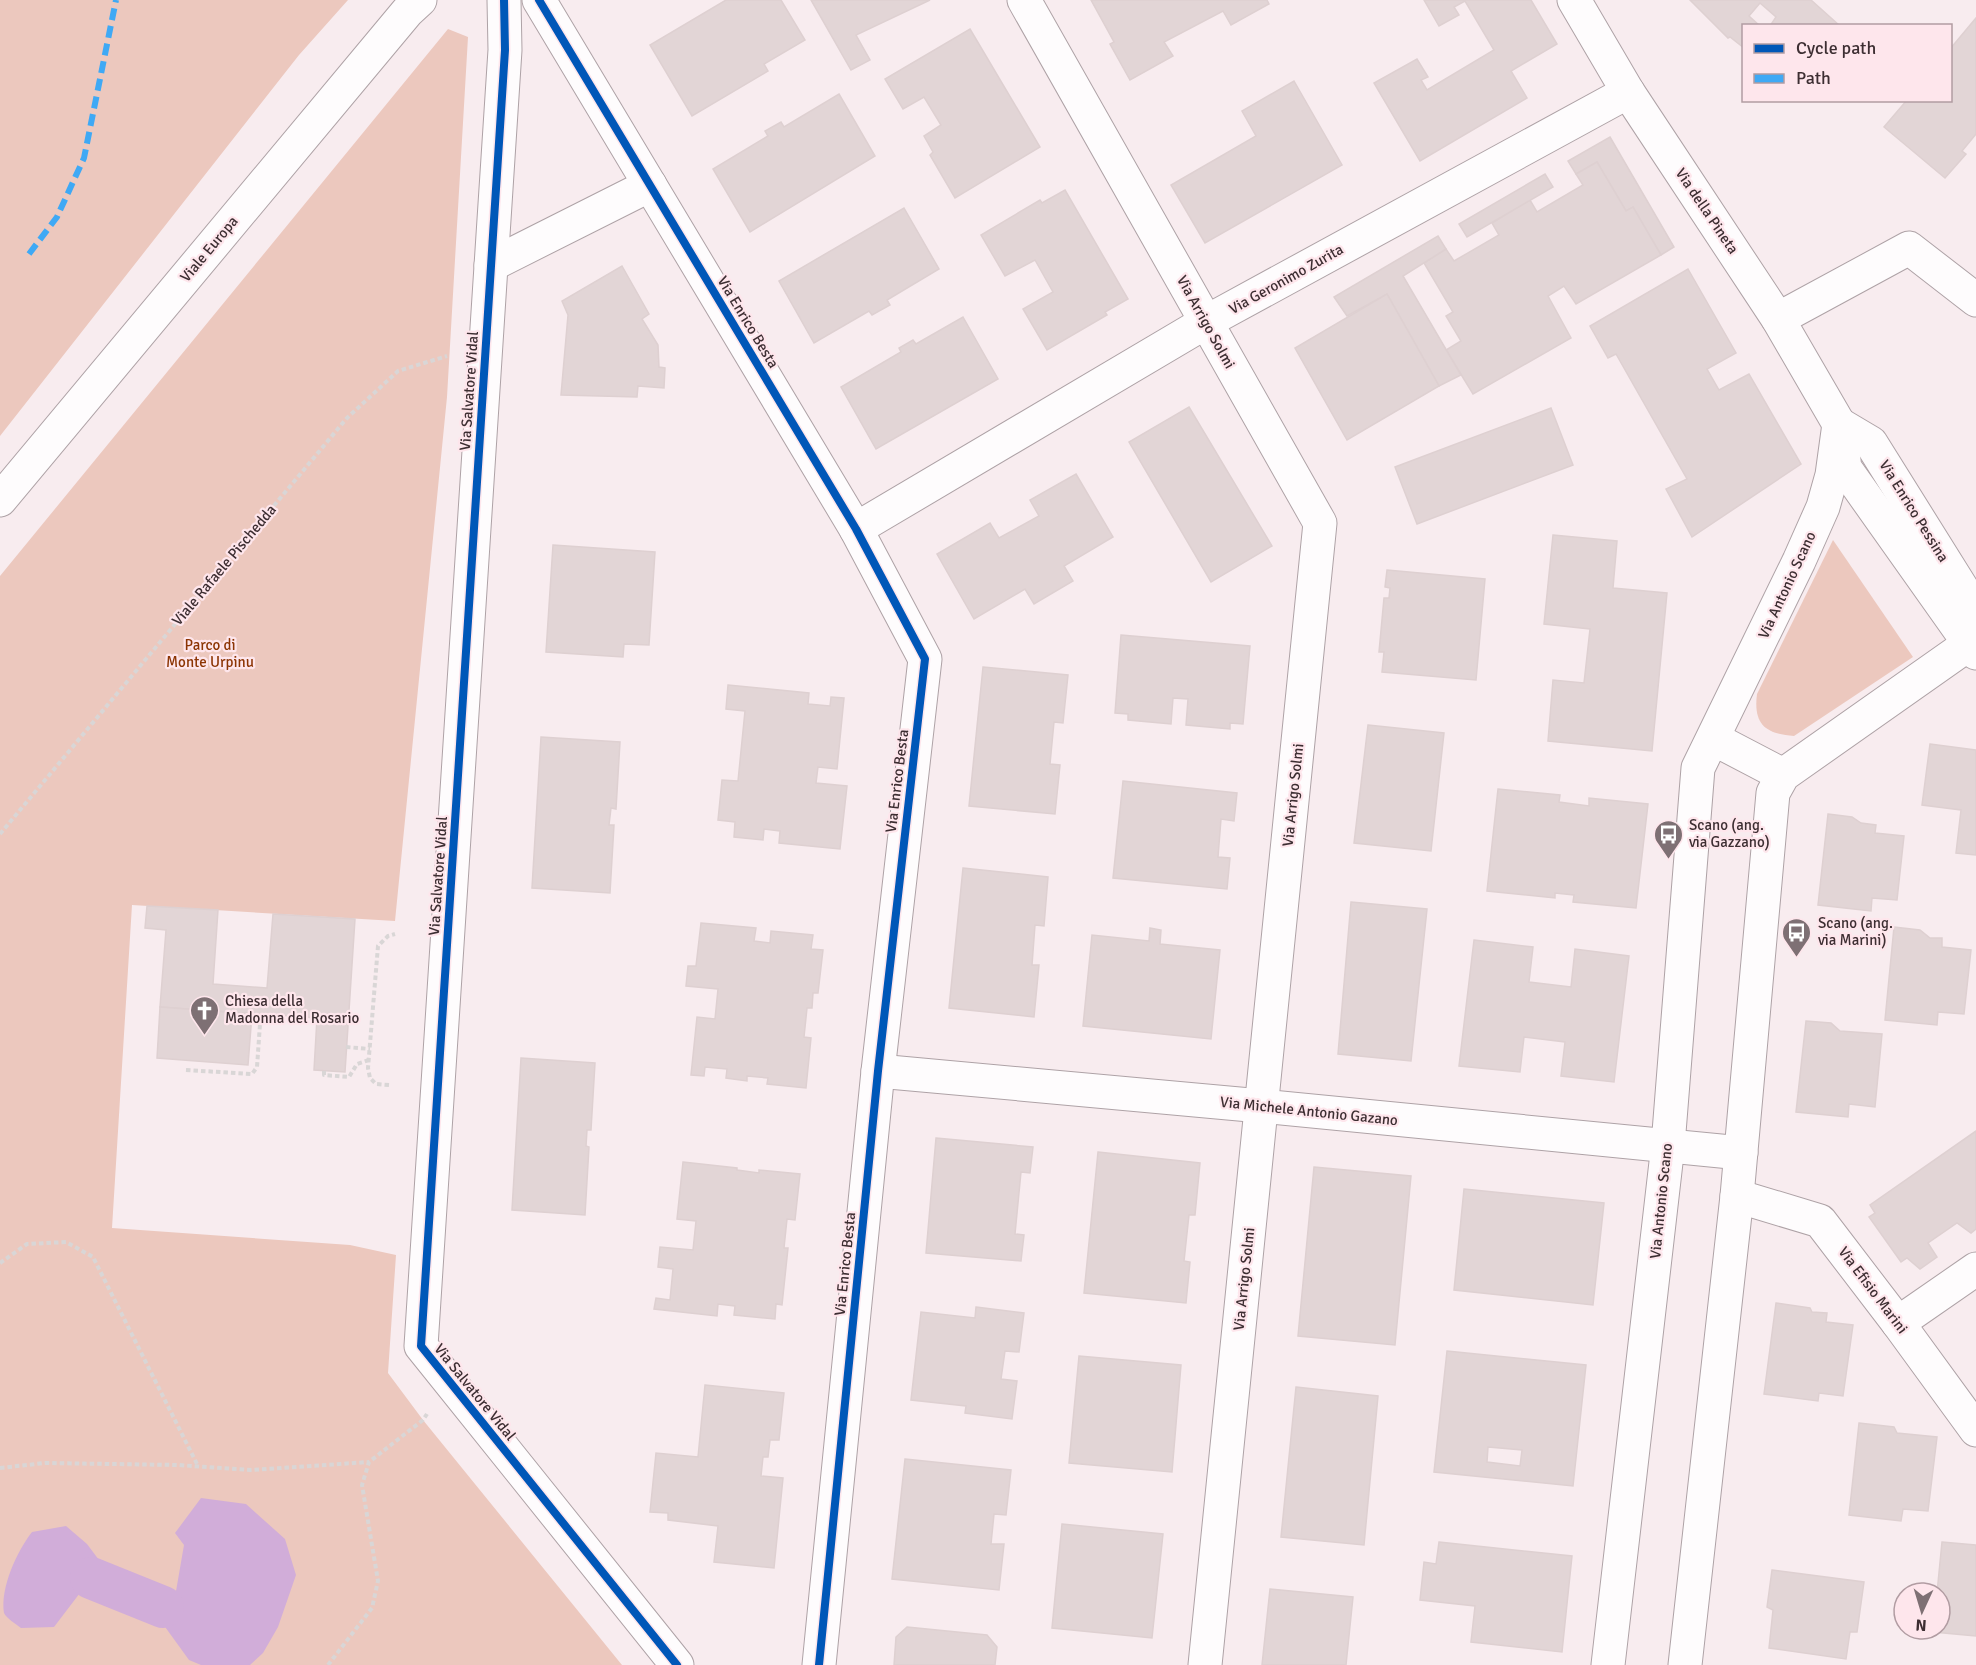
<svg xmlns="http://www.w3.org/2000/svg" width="1976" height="1665" font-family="Signika,sans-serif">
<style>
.green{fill:#ecc8be}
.water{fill:#d1add9}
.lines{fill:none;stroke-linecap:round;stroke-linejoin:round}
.canal{stroke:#d1add9;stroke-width:42}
.building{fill:#e2d5d6;stroke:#ded0d1;stroke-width:1.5;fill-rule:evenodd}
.minor-casing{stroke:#aea2a6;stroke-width:35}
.path{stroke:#d9d6d6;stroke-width:4;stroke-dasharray:4.5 3;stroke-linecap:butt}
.minor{stroke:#fefcfd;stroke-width:33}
.quiet{stroke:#3fa9f5;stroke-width:6;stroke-dasharray:12 6;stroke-linecap:butt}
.cycleway-casing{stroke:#fee6ec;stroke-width:11}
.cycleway{stroke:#0057b8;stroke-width:8}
.labels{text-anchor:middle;stroke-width:4.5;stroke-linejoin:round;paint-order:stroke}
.street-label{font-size:15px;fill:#3d2e32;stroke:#fee6ec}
.park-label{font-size:15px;fill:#8c3504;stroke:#fee6ec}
.poi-label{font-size:15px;fill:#3d2e32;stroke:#fee6ec;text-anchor:start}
</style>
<rect width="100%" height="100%" fill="#f8ecef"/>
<g class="green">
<path d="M0,0H348L299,55L0,436Z"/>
<path d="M448,29L468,37L447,397L395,921L132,905L112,1228L350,1245L396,1255L388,1373L423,1420L622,1665H0V576Z"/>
<path d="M1833,540L1913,657L1794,736C1766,734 1753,725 1757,694Z"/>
</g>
<g class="water">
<path d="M201,1498L246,1504L285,1539L296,1575L278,1627L263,1653L250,1665H201L189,1660L155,1613L175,1597L184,1545L175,1533Z"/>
<path d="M66,1526L87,1544L102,1564L54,1627L21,1628C16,1624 7,1619 4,1613C0,1588 17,1551 32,1532Z"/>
</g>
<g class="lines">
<path class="canal" d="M91,1578L163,1607"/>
</g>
<g class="building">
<path d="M726,0H781L805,40L764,64L768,71L692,116L650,45Z"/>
<path d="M811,0H930L856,35L870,60L851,70Z"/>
<path d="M1091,0H1267L1269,4L1231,25L1223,11L1164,42L1173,56L1130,80L1110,44L1114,42Z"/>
<path d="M1424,0H1531L1557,44L1511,71L1527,98L1420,161L1374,83L1417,59L1428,77L1421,80L1427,90L1494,50L1465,1L1454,7L1459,15L1439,26Z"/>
<path d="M1690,0H1811L1840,26H1770L1776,17L1760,3L1749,16L1760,26H1744V48L1730,37L1728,38Z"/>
<path d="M1976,18V134L1962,151L1966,154L1945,178L1884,127L1907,100H1950V49Z"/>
<path d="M970,29L1040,147L955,198L930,155L933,152L924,136L941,125L924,97L903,109L885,79Z"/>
<path d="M1294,81L1342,165L1205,243L1171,185L1256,136L1242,111Z"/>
<path d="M839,94L875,156L750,232L713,169L768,136L765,131L781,122L784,127Z"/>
<path d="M1610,137L1674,247L1661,255L1633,207L1626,211L1597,162L1576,174L1568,161Z"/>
<path d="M1597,162L1626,211L1633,207L1661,255L1576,304L1564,286L1548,296L1571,338L1473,394L1446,350L1461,341L1446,316L1453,312L1424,263L1446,249L1454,261L1499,235L1492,223L1530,200L1537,212L1583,185L1576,174Z"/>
<path d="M1545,174L1553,187L1467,237L1459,224Z"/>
<path d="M1065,190L1128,299L1105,312L1107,315L1047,350L1023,309L1053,292L1035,260L1005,276L981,235L1040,200L1042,203Z"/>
<path d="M904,208L939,269L887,300L890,305L872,315L869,311L814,343L779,281Z"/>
<path d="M1438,236L1446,249L1403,276L1461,375L1439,386L1387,294L1347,316L1334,297Z"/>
<path d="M622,266L649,314L642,319L658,345L659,367L665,368L664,388L638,386L637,397L561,395L568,315L562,301Z"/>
<path d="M1688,269L1736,353L1707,369L1719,390L1749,374L1801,464L1692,537L1666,489L1687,479L1616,354L1608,358L1590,326Z"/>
<path d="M1387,294L1439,386L1347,440L1295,348Z"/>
<path d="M963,317L998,379L876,449L841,387L901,352L899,348L913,340L916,344Z"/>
<path d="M1189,407L1272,546L1211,582L1129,442Z"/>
<path d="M1551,408L1573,465L1417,524L1395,467Z"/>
<path d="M1076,474L1113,537L1064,566L1073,581L1034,604L1025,589L974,619L937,554L990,523L999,538L1039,516L1030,500Z"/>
<path d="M1553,535L1617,541L1613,588L1667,593L1652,751L1548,741L1553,680L1584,683L1590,629L1544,624Z"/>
<path d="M553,545L655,552L649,645L624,644L623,657L546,652Z"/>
<path d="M1387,570L1485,579L1476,680L1382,672L1384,652H1379L1384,598H1389L1390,588L1385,587Z"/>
<path d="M1121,635L1250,646L1243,724L1230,723V729L1186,725L1188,699L1173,698L1171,724L1128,720V714L1115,713Z"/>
<path d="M983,667L1068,675L1063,723L1054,722L1050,764L1060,765L1055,814L969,806Z"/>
<path d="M728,685L809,693L808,704L830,706L831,697L844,698L837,769L818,767L816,783L847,786L840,849L779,843L780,831L764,829L763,840L734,837L735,822L718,820L722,780L738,781L745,711L726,709Z"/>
<path d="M1368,725L1444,733L1431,851L1354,843Z"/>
<path d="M541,737L620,742L616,809L611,808L609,825H614L610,893L532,888Z"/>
<path d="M1930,744L1976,750V855L1956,853L1961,810L1922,805Z"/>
<path d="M1123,781L1237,793L1234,821L1221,819L1218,857L1230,858L1227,889L1113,878Z"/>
<path d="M1498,789L1560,795L1559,802L1589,806V798L1648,804L1636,908L1573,902L1574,895L1555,893V898L1487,891Z"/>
<path d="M1828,814L1852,817L1861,823L1876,825L1875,833L1904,836L1897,900L1872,898L1871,911L1818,905Z"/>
<path d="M963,868L1048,877L1044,926L1035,925L1032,965H1039L1034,1017L949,1008Z"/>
<path d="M1351,902L1427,909L1411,1061L1338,1054Z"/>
<path d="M147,906L218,910L213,984L267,988L273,914L355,919L345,1072L314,1070L317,1018L160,1007L166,930L145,928Z"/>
<path d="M701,923L756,928L754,941L770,943L771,931L813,935L811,949L823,950L818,993H813L812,1008H807L804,1037L811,1038L806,1088L767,1084L768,1078L747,1076V1081L726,1078L727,1069L705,1067L704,1076L691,1075L697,1017L715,1019L718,989L686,986L688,966H696Z"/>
<path d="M1894,927L1920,930L1930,938H1942V947L1971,950L1964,1014L1938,1012L1937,1025L1885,1020Z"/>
<path d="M1150,928L1161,930L1160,944L1220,950L1211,1039L1083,1026L1092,935L1149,941Z"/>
<path d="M1474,940L1533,947L1529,982L1571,987L1575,949L1629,956L1614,1082L1561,1076L1565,1042L1524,1037L1520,1072L1459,1066Z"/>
<path d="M160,1007L252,1014L248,1065L157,1058Z"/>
<path d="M1806,1021L1831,1023L1840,1031L1882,1034L1875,1107L1849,1104L1848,1117L1796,1112Z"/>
<path d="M521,1058L595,1063L591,1130H587L586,1146L589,1147L585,1215L512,1210Z"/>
<path d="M1976,1131V1229L1971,1233L1957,1223L1928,1243L1937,1257L1920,1269L1907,1258L1901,1262L1869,1217L1875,1213L1870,1205Z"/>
<path d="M936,1138L1033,1147L1030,1173L1021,1172L1015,1234L1024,1235L1021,1261L926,1253Z"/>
<path d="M1098,1152L1200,1163L1195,1215H1189L1184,1261L1190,1262L1186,1303L1084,1293Z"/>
<path d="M683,1162L737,1168V1170L759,1173V1170L800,1174L795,1220L787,1219L784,1248H788L782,1305L776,1304L775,1319L734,1315L735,1306L718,1304L717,1316L654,1309L656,1298L670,1300L673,1269L658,1267L660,1247L693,1250L696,1221L677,1219Z"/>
<path d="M1314,1167L1411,1176L1395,1345L1298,1336Z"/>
<path d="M1464,1189L1604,1203L1593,1305L1454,1290Z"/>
<path d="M1776,1303L1810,1308L1812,1312L1827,1313L1826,1322L1853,1325L1843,1396L1819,1393L1818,1401L1764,1394Z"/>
<path d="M976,1307L1024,1313L1019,1352L1005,1351L1001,1379L1017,1381L1012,1419L965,1413L966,1406L911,1400L921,1312L975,1318Z"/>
<path d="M1447,1351L1586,1365L1573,1486L1434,1472ZM1488,1447L1522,1450L1520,1466L1487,1462Z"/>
<path d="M1079,1356L1181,1365L1172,1472L1069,1463Z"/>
<path d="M705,1385L784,1393L779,1440H770L768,1457H763L761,1476L783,1478L774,1568L714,1562L718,1526L668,1520V1513L650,1512L656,1453L698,1457Z"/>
<path d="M1296,1387L1378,1396L1364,1545L1281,1537Z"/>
<path d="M1859,1423L1894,1427L1897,1433L1937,1437L1928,1511L1903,1509L1901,1521L1849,1515Z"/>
<path d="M905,1459L1011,1470L1006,1515L994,1514L991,1544H1004L999,1590L892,1579Z"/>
<path d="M1062,1524L1163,1534L1152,1638L1052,1628Z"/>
<path d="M1439,1542L1572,1556L1562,1652L1471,1642L1475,1606L1420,1600L1424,1562L1436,1564Z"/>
<path d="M1942,1542L1976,1545V1636L1933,1632V1629H1940V1593H1937Z"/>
<path d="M1772,1570L1864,1582L1857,1632H1850L1846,1659L1769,1648L1773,1610L1767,1607Z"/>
<path d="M1270,1589L1353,1597L1346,1665H1262Z"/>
<path d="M907,1627L987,1635L997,1647L995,1665H894L896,1637Z"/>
</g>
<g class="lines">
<defs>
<g id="minor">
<path d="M504,0L505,50L421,1346L677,1665"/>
<path d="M539,0L856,529L925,659L878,1071L819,1665"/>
<path d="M1024,0L1320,523L1205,1665"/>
<path d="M1574,0L1628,92L1778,319L1839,424L1845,468L1976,653"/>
<path d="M491,265L650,185"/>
<path d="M1778,319L1909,248L1976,300"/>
<path d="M1839,424L1871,443L1976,611"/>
<path d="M0,500L407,12L420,0"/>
<path d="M856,529L1206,322L1628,92"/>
<path d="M1714,739L1783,775"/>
<path d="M878,1071L1261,1106L1741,1153"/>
<path d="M1737,1196L1820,1221L1898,1323L1976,1430"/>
<path d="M1898,1323L1976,1269"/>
<path d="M1608,1665L1668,1145L1698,768L1799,561L1823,507L1832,475L1839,424"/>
<path d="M1685,1665L1737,1196L1773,793L1783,775L1976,639"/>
</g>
</defs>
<use href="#minor" class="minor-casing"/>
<g class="path">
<path d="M0,834L347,418L398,371L447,356"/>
<path d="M346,1047L370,1049"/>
<path d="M186,1070L252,1074L257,1067L260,1024"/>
<path d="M324,1071V1075L349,1077L357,1064L369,1060"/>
<path d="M389,1085L376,1084L370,1078L368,1068L378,946L388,936L395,934"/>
<path d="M0,1263L27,1244L66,1242L93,1257L198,1466"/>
<path d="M0,1468L45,1463L178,1465L251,1470L369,1462"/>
<path d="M328,1665L372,1608L378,1581L362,1485L369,1462L423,1420L427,1414"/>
</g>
<use href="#minor" class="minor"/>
<path class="quiet" d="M29,254L57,217L84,158L116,0"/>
<defs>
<g id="cycleway">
<path d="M504,0L505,50L421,1346L677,1665"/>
<path d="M539,0L856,529L925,659L878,1071L819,1665"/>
</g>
</defs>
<use href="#cycleway" class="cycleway-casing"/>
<use href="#cycleway" class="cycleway"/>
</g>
<defs>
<symbol id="bus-pin" viewBox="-11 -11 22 30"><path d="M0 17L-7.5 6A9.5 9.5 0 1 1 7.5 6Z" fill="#7e7074" stroke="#fee6ec"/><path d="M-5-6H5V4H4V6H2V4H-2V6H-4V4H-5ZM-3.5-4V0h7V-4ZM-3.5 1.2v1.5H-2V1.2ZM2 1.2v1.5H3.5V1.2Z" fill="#fff"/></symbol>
<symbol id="church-pin" viewBox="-11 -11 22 30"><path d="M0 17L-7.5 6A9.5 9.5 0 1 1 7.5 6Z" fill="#7e7074" stroke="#fee6ec"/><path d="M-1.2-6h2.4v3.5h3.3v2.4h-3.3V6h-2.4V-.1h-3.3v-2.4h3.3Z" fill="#fff"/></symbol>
</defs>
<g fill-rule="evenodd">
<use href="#bus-pin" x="1652" y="818" width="33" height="45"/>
<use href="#bus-pin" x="1780" y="916" width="33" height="45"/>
<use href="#church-pin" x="188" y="994" width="33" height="45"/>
</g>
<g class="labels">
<g class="street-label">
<text transform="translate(1707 211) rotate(56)" y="5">Via della Pineta</text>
<text transform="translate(209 249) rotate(-50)" y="5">Viale Europa</text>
<text transform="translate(1286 279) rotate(-29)" y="5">Via Geronimo Zurita</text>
<text transform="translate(748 322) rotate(59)" y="5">Via Enrico Besta</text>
<text transform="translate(1206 322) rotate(61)" y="5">Via Arrigo Solmi</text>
<text transform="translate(469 391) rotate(-86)" y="5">Via Salvatore Vidal</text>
<text transform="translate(1914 511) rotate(58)" y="5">Via Enrico Pessina</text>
<text transform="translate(224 565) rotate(-50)" y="5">Viale Rafaele Pischedda</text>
<text transform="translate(1787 585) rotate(-65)" y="5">Via Antonio Scano</text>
<text transform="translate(897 781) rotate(-83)" y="5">Via Enrico Besta</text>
<text transform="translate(1293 795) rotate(-84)" y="5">Via Arrigo Solmi</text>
<text transform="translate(438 876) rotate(-86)" y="5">Via Salvatore Vidal</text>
<text transform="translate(1309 1111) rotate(6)" y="5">Via Michele Antonio Gazano</text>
<text transform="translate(1661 1201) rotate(-84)" y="5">Via Antonio Scano</text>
<text transform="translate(845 1264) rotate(-84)" y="5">Via Enrico Besta</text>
<text transform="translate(1244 1279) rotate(-84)" y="5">Via Arrigo Solmi</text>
<text transform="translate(1873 1290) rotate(53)" y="5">Via Efisio Marini</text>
<text transform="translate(475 1392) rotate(51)" y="5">Via Salvatore Vidal</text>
</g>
<g class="park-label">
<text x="210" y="650">Parco di<tspan x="210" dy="17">Monte Urpinu</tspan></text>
</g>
<g class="poi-label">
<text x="1689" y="830">Scano (ang.<tspan x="1689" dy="17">via Gazzano)</tspan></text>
<text x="1818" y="928">Scano (ang.<tspan x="1818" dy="17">via Marini)</tspan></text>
<text x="225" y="1006">Chiesa della<tspan x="225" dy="17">Madonna del Rosario</tspan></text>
</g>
</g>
<rect x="1742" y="24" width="210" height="78" fill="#fee6ec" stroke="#b19ca2" stroke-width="1.5"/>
<rect x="1754" y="44" width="30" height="9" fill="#0057b8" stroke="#b19ca2" stroke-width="1.5"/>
<text x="1796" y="54" font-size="18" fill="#3d2e32">Cycle path</text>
<rect x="1754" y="74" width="30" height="9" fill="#3fa9f5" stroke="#b19ca2" stroke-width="1.5"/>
<text x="1796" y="84" font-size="18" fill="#3d2e32">Path</text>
<g transform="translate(1922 1611) rotate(184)"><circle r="28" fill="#fee6ec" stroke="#b19ca2" stroke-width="1.5"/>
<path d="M0-4.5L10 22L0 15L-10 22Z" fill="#7e7074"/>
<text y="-9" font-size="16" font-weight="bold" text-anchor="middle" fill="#3d2e32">N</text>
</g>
</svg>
